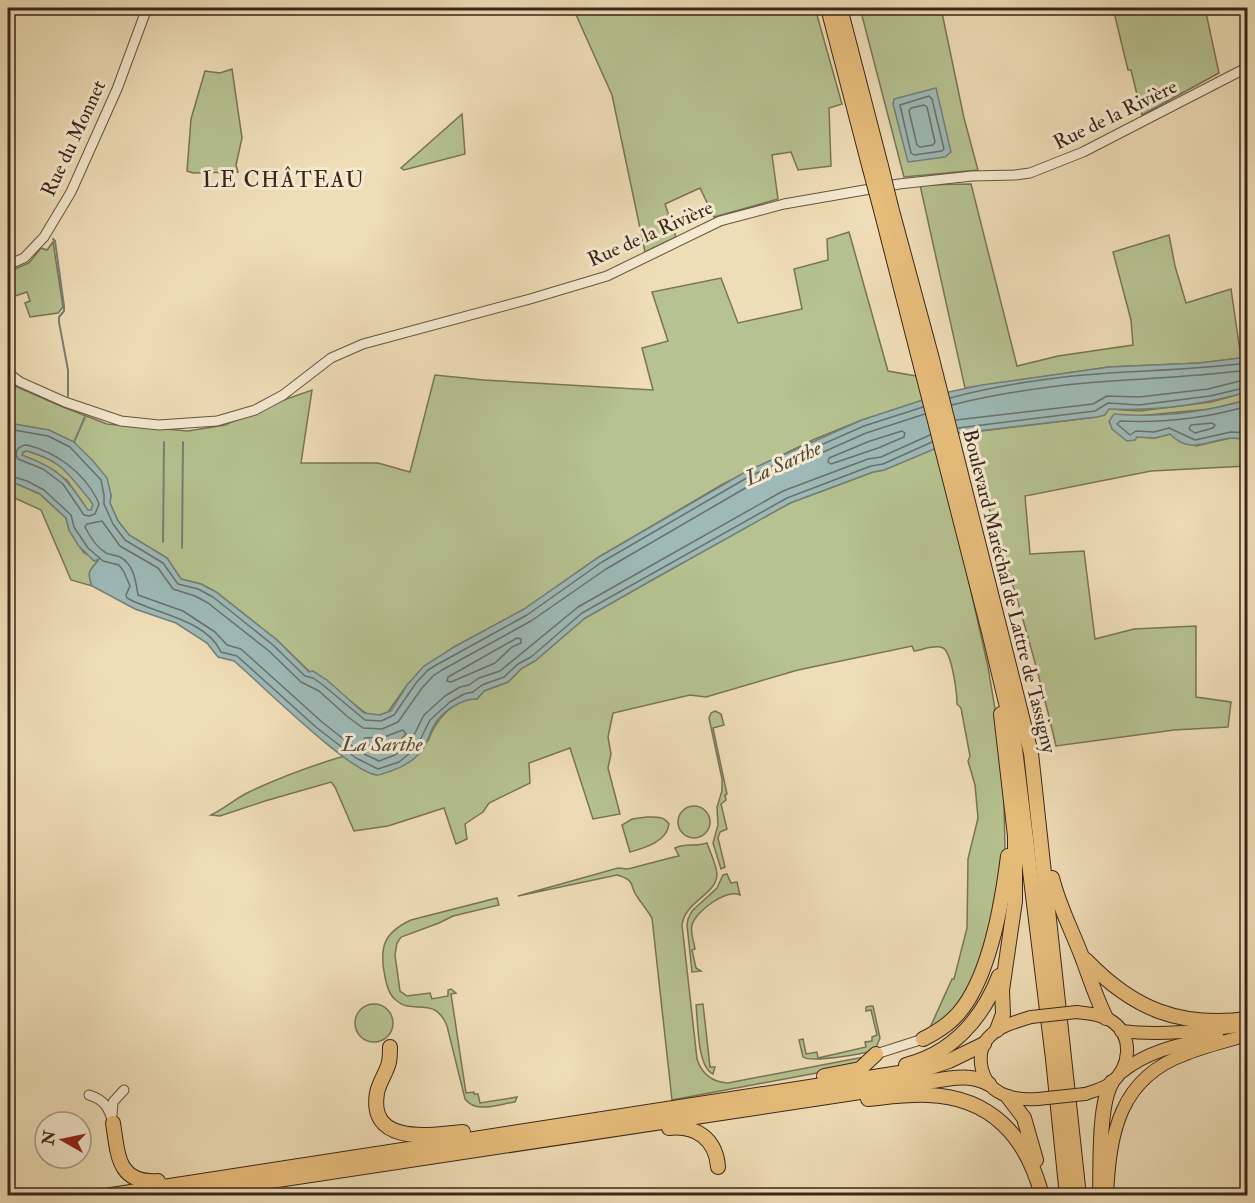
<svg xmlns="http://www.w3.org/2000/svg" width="1255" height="1203" font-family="'IM FELL Double Pica',serif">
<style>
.green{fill:#b6c291;stroke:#787456;stroke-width:1.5}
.water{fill:#9dbab8;stroke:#757f79;stroke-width:1.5;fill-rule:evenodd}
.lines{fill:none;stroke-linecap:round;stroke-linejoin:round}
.shore{stroke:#6b7069;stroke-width:1.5}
.stream{stroke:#757f79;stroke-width:2}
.minor-casing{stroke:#665441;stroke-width:11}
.major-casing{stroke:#39261a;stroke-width:14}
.highway-casing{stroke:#39261a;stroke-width:16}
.minor{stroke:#f5e9d0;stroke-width:9}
.major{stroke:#e8be7c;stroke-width:12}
.highway{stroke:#e8be7c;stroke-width:14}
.major-bridge-casing{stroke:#39261a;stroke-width:14;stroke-linecap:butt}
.highway-bridge-casing{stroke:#39261a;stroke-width:16;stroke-linecap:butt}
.major-bridge{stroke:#e8be7c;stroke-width:12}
.highway-bridge{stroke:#e8be7c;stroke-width:14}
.labels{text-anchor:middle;stroke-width:6;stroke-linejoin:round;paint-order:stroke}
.street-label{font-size:20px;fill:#39261a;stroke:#f5e9d0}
.water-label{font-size:21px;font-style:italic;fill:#524b42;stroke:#f5e9d0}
.quarter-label{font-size:22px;letter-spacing:1.5px;fill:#39261a;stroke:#f5e9d0}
</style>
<rect width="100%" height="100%" fill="#efddb7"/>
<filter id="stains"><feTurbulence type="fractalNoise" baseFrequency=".00333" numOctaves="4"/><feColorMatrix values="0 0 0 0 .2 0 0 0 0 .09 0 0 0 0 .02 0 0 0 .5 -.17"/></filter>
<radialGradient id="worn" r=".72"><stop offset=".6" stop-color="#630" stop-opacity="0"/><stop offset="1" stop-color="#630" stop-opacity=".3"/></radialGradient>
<g class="green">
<path d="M573,8H815L842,104L829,108L831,166L798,170L791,152L772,155L778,199L714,217L700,188L665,204L676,237L645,252L612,95Z"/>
<path d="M860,8H941L964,118L978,170L904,177Z"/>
<path d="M1113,8H1205L1219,73L1142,115L1131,70H1128Z"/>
<path d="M232,69L242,138L236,165L238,172L193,173L187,171L191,119L205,71L220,73Z"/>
<path d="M462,114L465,154L404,170L401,168Z"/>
<path d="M971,184L1017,366L1058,356L1133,345L1131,320L1113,252L1169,235L1175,266L1186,303L1231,289L1241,358L1200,363L1109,367L965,388L920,185Z"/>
<path d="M849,232L888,371L916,376L925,400L862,420L815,439L723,484L599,557L524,610L454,647L407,685L388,712L376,716L368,715L313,671L310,672L277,640L216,592L201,584L181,579L167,558L129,535L118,521L110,503L111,495L74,442L50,431L8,423V383L63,407L107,424L188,431L225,425L278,402L312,390L301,463H378L410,472L435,375L484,380L653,390L642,348L668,341L652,292L721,278L738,323L802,309L794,269L828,260L827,239Z"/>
<path d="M53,242L63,307L58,313L30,317L25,303L30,301L27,292L15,296L10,284H8V272L29,263L41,248L47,250Z"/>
<path d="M1247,392V400L1211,409L1138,416L1137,437L1155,438L1170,434L1196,446L1231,438L1247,439V466L1151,471L1025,496L1030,554L1084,551L1095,639L1134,629L1196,626V697L1231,702L1228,727L1174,730L1056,746C1032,641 998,536 965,433L1097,417L1109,409L1140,411L1211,402Z"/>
<path d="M935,448L947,484L988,667L999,733L1004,803L1005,849L1000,887L982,965L960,1007L929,1030L952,979H954L967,928L968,859L978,818L975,785L968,761L970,756L961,708L957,704C957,693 952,653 943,648C936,644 922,650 914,651L912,646L798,670L706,697L690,695L613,713L608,737L611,754L608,768L620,814L593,819L570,748L529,763L530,783L489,803L483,812L465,824L467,839L456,844L444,808L388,826L354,831L335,787L331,782L265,801L220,816L211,815C224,809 235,799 247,793C278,778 311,766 344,756L352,763L428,741C435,721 454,697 477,699L484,691L508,682L522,668L535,661L585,618L652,580L790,503L873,472L884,470Z"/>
<path d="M27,451C58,460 65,469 85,493C88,497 91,499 93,505L91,510L88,511L67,480L22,455L23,452Z"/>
<path d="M8,480L40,494L66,518L69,530L84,553L99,559C91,571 86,569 92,586L71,580L41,510L8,495Z"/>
<path d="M715,711L721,714L724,725L713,728L727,794L725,795L726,800L721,804L727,829L720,832L718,838L725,867L721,869L713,843L718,825L717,807L722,791V779L709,718L711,713Z"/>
<circle cx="694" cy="822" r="16"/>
<path d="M647,817C656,817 664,816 669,824C667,842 644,848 630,852L622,825L632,819Z"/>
<path d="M707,843C710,852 717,866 717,875C716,895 685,901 682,925L697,1059C702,1075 712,1082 728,1083L869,1056L859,1065L672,1100L652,918C647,910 643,905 638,898C628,886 638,881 617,875L518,896L618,868L628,869L674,857L679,856L675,848C686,843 696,847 707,843Z"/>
<path d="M727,874L731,883L737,882L740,895C726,889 696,911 692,925C690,932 694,942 695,949L692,950L696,968L701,971L692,972L687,925L688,919L692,911L717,888L723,875Z"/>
<path d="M497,898L499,905L453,916L439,923L401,937L397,943L395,955L400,991L407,996L430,993L432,999L448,996V990L451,989L456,993L451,994L466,1093L474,1092V1094H478L480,1103L517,1097L515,1102C499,1104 476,1114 465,1099L447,1026C435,995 413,1015 397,1001C389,995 387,986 385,977C379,948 383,933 411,920Z"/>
<circle cx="374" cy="1023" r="19"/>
<path d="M703,1004L710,1067H715L713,1074C697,1067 698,1021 696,1005Z"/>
<path d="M870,1006H873L880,1038L875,1050C863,1054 812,1063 803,1057L799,1040L803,1039L806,1054L817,1052L818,1058L866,1047L865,1042L872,1041V1037L877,1035L871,1010L866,1011V1007Z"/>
</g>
<g class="water">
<path d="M936,88L951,152L945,157L908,162L893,104L894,99Z"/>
<path d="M1247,357V392C1202,405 1156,411 1109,409L1105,415L1097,417L953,434L932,450L884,470L873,472L790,503L652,580L585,618L535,661L522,668L508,682L484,691L477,699C462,698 441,712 433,727C429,735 427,744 421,752C413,761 403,767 391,771C387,772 381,775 377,775C350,773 259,682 234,661L218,657L207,643L176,623L135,609L92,586C86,569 91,571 99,559L94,561L78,545L69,530L66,518L40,494L8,480V423L49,430L74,442L93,461L107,478L111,495L110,503L118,521L129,535L167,558L181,579L201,584L216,592L277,640L309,672L313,671L327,680L364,713L380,715L391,711L407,685L424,666L454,647L524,609L599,557L747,471L862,420L944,393L982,385L1109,367L1200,363ZM27,451C58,460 65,469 84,493C88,497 90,499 93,505L91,510H88C66,478 60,469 22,455L23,452Z"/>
<path d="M1247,400V439C1243,439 1238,438 1233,438C1209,439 1191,456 1170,434L1155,438L1137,437L1135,440L1127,441L1112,429L1109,421L1114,414C1159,418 1205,412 1247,400Z"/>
</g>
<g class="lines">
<g class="shore">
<path d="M929,96L932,99L944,149L942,151L914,155L911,153L900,105Z"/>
<path d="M924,105L927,107L935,142L933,145L920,147L917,145L909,111L911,108Z"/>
<path d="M950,398C998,385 1060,376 1110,373C1156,370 1202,369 1248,363"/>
<path d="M952,405C999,393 1062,384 1111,381C1156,378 1202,376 1248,370"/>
<path d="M1248,406C1207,418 1162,423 1120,421L1117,424L1130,435L1136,431L1154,432L1169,428L1195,440L1231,432L1248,433"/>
<path d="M925,414L866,433L754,483L606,569L531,621L442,670L433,676L422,688L398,722L382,729L363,728L348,717L319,691L301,682L269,651L208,603L195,596L173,589L158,568L120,546L102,521L87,524L85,527C90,537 96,547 106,553C110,555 116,555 120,557C134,564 136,583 138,595L183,611L215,632L227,645L241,649L322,722L360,752L379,761L395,755L410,743L424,715L445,696L460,687L469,685L479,678L500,671L578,607L783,491L868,459L881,457L930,435"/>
<path d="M956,420L1093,404L1107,396L1139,397L1208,389L1248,379"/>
<path d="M1212,423L1215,425L1213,428L1195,433L1189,429L1191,425Z"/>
<path d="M958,428L1095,411L1108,403L1139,405L1210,396L1248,387"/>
<path d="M8,429L48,436L70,447L101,480L104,495V504L113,524L125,540L163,563L178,584L198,589L213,597L273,645L305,676L313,678L323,685L365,720L381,721L394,715L416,683L428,670L438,664L527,615L602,562L750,476L864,426L923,407"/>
<path d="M902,431L905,433L904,437L878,448L831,464L828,462L829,458L870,441Z"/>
<path d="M27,445C56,452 83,472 97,499L99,504L95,514L89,516L84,515L63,484L43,469L18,459C13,452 19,445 27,445Z"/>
<path d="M8,475L27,481L44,490L71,515L74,527L88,548L103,561L119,565L124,572L130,586L126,595L127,598C155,614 206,619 221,652L237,656L317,728L356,758L378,769L399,762L416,748L430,720L450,702L464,694L473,692L482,685L504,677L518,664L531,657L582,613L787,498L871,466L883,464L932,442"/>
<path d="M517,638L521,639V643L512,647L495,663L451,682L447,681L448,677Z"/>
<path d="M403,730L406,734L396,745L380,751L363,741L365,738L384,737Z"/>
</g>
<g class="stream">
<path d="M53,239L55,241L64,306V311L59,317V322L68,370V396"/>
<path d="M74,442L85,417"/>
<path d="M163,542L164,442"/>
<path d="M182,548L183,442"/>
</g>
<defs>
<g id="minor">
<path d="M8,265L24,258L44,237L71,192L117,89L147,8"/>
<path d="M8,373L20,382L65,402L121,421L159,425L217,421L255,410L283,395L331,358L363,344L530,299L607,276L720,221L784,204L899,184L972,176L1015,175L1030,173L1083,152L1248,67"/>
<path d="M876,1054L923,1039"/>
<path d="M89,1095C105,1100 109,1108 113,1123"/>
<path d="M112,1115L113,1102L124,1090"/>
</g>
<g id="major">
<path d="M1077,1012C1089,1014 1102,1014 1113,1022C1134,1037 1130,1068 1111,1083C1103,1089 1094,1091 1085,1094"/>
<path d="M1031,1017C1016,1022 1000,1025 989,1037C982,1044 980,1055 981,1064C985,1094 1012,1101 1038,1099"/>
<path d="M1121,1031C1160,1036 1198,1031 1237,1026"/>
<path d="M1122,1072C1148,1050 1185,1042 1218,1038"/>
<path d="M1107,1196C1110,1133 1119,1078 1186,1054C1206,1046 1227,1041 1248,1035"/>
</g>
<g id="highway">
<path d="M828,8L870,169"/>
<path d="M840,8L881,166"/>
<path d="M891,207L931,355L1031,753L1079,1196"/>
<path d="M881,210L989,632L1013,732L1053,1059L1067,1196"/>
<path d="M1052,878C1060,909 1071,928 1082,957C1090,978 1096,998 1106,1018"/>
<path d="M1086,960C1133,1009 1180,1028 1248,1019"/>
<path d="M997,1030L1003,1014L1002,990L1015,901V836L1001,714"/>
<path d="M923,1039C935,1033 945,1027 954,1018C989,984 1002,904 1008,856"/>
<path d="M390,1047C390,1052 390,1057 389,1062C387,1072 379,1082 377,1093C368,1146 432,1135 463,1132"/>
<path d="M906,1065C952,1053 982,1019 999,976"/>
<path d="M824,1076L860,1069L876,1054"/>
<path d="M1008,1097L1024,1118L1036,1160"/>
<path d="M868,1099C888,1097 908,1094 928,1095C991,1097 1027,1137 1042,1196"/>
<path d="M113,1123C118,1154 117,1184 158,1181"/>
<path d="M669,1128C696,1125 716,1139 718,1167"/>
<path d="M105,1196L925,1069L949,1061L984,1044"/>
<path d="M173,1196L946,1079C962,1077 975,1076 989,1084"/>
<path d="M1100,1196C1101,1167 1098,1105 1112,1082"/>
</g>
</defs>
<use href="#minor" class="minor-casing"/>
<use href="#major" class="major-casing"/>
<use href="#highway" class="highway-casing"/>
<use href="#minor" class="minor"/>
<use href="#major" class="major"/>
<use href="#highway" class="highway"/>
<defs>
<g id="major-bridge">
<path d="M1031,1017L1077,1012"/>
<path d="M1038,1099L1085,1094"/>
</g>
<g id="highway-bridge">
<path d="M881,166L891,207"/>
<path d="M870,169L881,210"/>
</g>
</defs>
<use href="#major-bridge" class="major-bridge-casing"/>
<use href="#highway-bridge" class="highway-bridge-casing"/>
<use href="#major-bridge" class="major-bridge"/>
<use href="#highway-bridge" class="highway-bridge"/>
</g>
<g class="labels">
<g class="street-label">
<text transform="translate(1115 114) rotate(-26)" y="7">Rue de la Rivière</text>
<text transform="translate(73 138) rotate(-65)" y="7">Rue du Monnet</text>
<text transform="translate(650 233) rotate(-24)" y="7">Rue de la Rivière</text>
<text transform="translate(1010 591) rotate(76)" y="7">Boulevard Maréchal de Lattre de Tassigny</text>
</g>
<g class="water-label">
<text transform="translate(783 463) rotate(-24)" y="7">La Sarthe</text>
<text x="382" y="751">La Sarthe</text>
</g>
<g class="quarter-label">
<text x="284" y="187">LE CHÂTEAU</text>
</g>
</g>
<rect width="1255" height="1203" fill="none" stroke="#efddb7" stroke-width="30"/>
<rect x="9" y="9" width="1237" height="1185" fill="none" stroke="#39261a" stroke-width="3"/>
<rect x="15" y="15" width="1225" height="1173" fill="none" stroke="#39261a" stroke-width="1.5"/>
<g transform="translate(63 1140) rotate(279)"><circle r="28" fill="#f5e9d0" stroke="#aa9b87" stroke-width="1.5"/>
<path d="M0-4.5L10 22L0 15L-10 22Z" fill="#8f2418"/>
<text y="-9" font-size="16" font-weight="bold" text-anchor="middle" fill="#39261a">N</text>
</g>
<rect width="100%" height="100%" filter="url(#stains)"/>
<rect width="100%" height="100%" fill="url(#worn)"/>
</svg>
